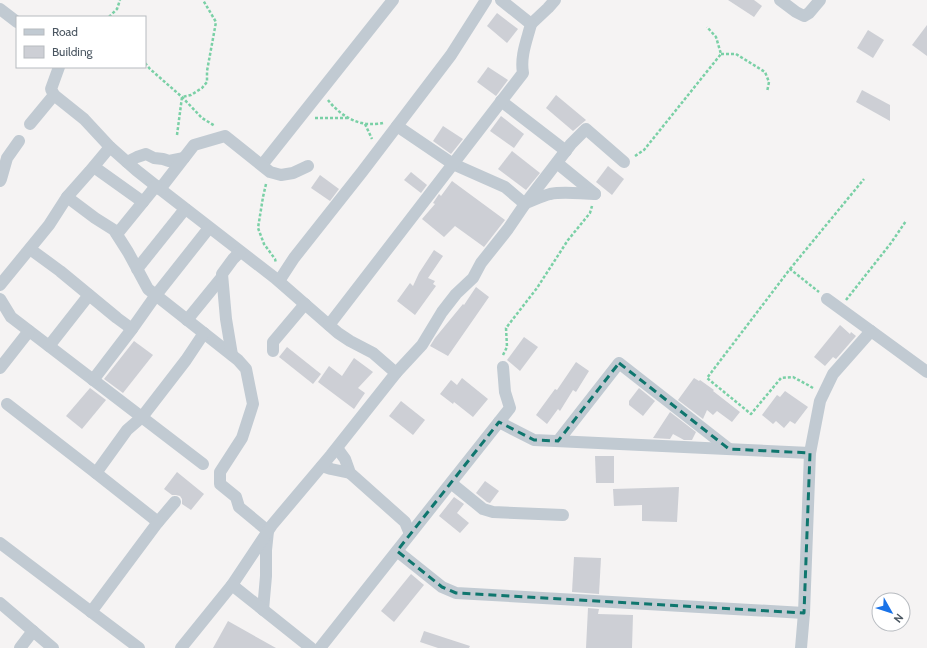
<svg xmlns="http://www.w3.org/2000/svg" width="927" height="648" font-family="Cabin,sans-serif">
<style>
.building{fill:#cdcfd5}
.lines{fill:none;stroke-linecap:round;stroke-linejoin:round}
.path{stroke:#7ad0a6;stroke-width:2.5;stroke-dasharray:3 2;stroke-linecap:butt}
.minor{stroke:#c1cad2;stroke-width:12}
.marked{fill:none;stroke:#0f766e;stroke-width:3;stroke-dasharray:8 5;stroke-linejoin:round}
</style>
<rect width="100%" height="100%" fill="#f5f3f3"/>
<g class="building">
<path d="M728,0H754L762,6L754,17Z"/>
<path d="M497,13L518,29L507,43L487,26Z"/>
<path d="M927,25V56L912,45Z"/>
<path d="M868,30L884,40L873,58L857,48Z"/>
<path d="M488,67L508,80L496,96L477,82Z"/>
<path d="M862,90L890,105V121L856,102Z"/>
<path d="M556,95L586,120L573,131L546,108Z"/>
<path d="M501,116L524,134L514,148L490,131Z"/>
<path d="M443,126L463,139L451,154L433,141Z"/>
<path d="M512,151L540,173L526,190L498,169Z"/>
<path d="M608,166L624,179L612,195L596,182Z"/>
<path d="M411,172L427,185L421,193L404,180Z"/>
<path d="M320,175L339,189L330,201L311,188Z"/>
<path d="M452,181L505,220L484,247L455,226L444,237L422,219L435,204L433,203L439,194L441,196Z"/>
<path d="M434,250L443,256L428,278L435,281L433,284L436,286L415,315L397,301L410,283L413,286L419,273Z"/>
<path d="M476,287L489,297L448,356L430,346L435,338L463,304L464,305Z"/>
<path d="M840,325L850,334L851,332L856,336L836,359L833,357L825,366L814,357Z"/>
<path d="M524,337L538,347L520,371L507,360Z"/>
<path d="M134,341L153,355L123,393L104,379Z"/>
<path d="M287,347L321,374L313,384L279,357Z"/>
<path d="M354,358L373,372L358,388L365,393L354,409L318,382L329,366L342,376Z"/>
<path d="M576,362L589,371L576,392L573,390L560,411L558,409L547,424L536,415L555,389L557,390Z"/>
<path d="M462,378L488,399L473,417L454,402L453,404L440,394L451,380L457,385Z"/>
<path d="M694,378L699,381L700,380L714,390L713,391L740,412L732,422L717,411L713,415L707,410L703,419L678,400Z"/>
<path d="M90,388L106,400L82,429L66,416Z"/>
<path d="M639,388L655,401L643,416L629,405V401Z"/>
<path d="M785,391L808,407L795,424L790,421L784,428L776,421L773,424L762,415L777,395L780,397Z"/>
<path d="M401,401L425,420L413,435L389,416Z"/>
<path d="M670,412L696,432L692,440H684L673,434L670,439L653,438Z"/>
<path d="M595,456H614V483H596Z"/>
<path d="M177,472L204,494L191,510L182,504V499L180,496L176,495H172L164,489Z"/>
<path d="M485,481L499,491L490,503L487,502L476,493Z"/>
<path d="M679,487L677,522L642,521V505L614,506L613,489Z"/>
<path d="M454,497L464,504L457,513L469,523L460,533L439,516Z"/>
<path d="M574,557L601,558L599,594L572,592Z"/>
<path d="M411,574L424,585L394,622L381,611Z"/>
<path d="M588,608L599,609L598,614L633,615L632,648H586Z"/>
<path d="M228,621L276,648H213Z"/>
<path d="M424,631L470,646L469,648H438L420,642Z"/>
</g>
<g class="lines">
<g class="path">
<path d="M109,17L117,9L120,0"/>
<path d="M721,54H736L765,72L769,82L767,92"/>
<path d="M145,63L150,69L182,97L202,118L215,126"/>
<path d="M328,100C338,113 354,124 370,124C374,124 379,124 383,123"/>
<path d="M315,118H348"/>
<path d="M365,124L372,139"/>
<path d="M177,135L182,97L191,95L202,88L207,82V71L216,22L203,0"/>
<path d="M635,156L644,150L721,54L716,37L707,27"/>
<path d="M266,184L263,197L258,228L264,244L275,259L276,263"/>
<path d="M790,269L864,179"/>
<path d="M846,300L891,243L906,221"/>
<path d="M503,355L507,347L506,328L537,288L568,240L590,213L592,206"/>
<path d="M813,388L808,385L793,377L781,378L751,414L707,378L790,269L819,292"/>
</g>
<g class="minor">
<path d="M780,0L796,12L804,16L809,13L820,0"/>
<path d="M0,9L17,22"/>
<path d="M531,24L548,8L555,0"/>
<path d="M54,95L51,89L59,67"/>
<path d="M501,101L566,151"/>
<path d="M110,147L136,170L160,189L275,278L338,333L350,341L373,353L396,373L422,345L442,312L456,294L473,278L481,263L508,229L525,204L505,187L453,164L397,126"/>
<path d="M127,162L137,157L146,154L154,158L163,159L169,161L184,158"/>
<path d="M557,163L595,194"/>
<path d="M262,165L393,0"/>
<path d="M94,167L143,202"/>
<path d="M0,181L1,179L7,158L19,141"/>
<path d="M160,189L194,145L225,136L270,172L281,175L293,173L308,166"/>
<path d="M67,197L95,218L114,230L128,252L148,289L238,360L246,369L253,404L242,438L220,472V484L236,497L239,507L268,531L266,550V576L263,610"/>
<path d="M526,203C534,200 542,196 550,194C565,191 581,194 595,194"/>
<path d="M525,204L571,144L586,129L624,162"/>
<path d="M117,234L156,186"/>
<path d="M30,249L60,271L117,318L132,329"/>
<path d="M137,269L185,209"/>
<path d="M279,281L294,258L362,172L451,55L486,0"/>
<path d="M0,285L49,225L67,197L90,171L110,147L84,119L54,95L30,124"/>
<path d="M0,299L11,317L203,464"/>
<path d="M827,299L871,331"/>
<path d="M187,320L222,277"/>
<path d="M329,325L523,73C520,56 527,40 531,24L501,0"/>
<path d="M49,346L89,295"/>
<path d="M273,351V342L305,304"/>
<path d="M232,355L226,319L222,274L233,259L240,252"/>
<path d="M0,368L29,331"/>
<path d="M93,380L132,329L156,295L209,228"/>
<path d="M7,404L96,473L127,430L142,417L186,360L204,333"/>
<path d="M499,422L534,440L810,453"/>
<path d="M558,441L619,363L729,449"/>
<path d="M337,448L345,459L350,473L405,522L410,534"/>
<path d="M322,466L331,469L350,473"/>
<path d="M96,473L158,522L175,502"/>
<path d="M451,483L483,509L493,512L563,515"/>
<path d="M0,543L139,648"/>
<path d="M397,551L442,587L456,593L804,613"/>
<path d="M232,585L272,525L331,455L396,373"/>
<path d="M0,603L53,648"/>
<path d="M91,612L158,522"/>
<path d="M20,648L33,631"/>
<path d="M181,648L232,585L311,648"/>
<path d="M320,648L510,408L505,392L503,367"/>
<path d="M801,648L804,613L810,453L820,401L833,374L871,331L927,372"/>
</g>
</g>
<path class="marked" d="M619,363L729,449L810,453L804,613L456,593L442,587L397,551L499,422L534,440L558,441Z"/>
<rect x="16" y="16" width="130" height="52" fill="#ffffff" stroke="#b7bbc0"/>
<rect x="24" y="29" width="20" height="6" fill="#c1cad2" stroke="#b7bbc0"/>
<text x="52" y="36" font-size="12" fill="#4a5661">Road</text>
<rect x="24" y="46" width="20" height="12" fill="#cdcfd5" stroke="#b7bbc0"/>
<text x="52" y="56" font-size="12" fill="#4a5661">Building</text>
<g transform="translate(891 612) rotate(129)"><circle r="19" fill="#ffffff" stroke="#b7bbc0"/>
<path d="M0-3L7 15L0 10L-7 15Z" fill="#1a73e8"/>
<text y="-6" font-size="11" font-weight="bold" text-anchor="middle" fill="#4a5661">N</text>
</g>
</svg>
